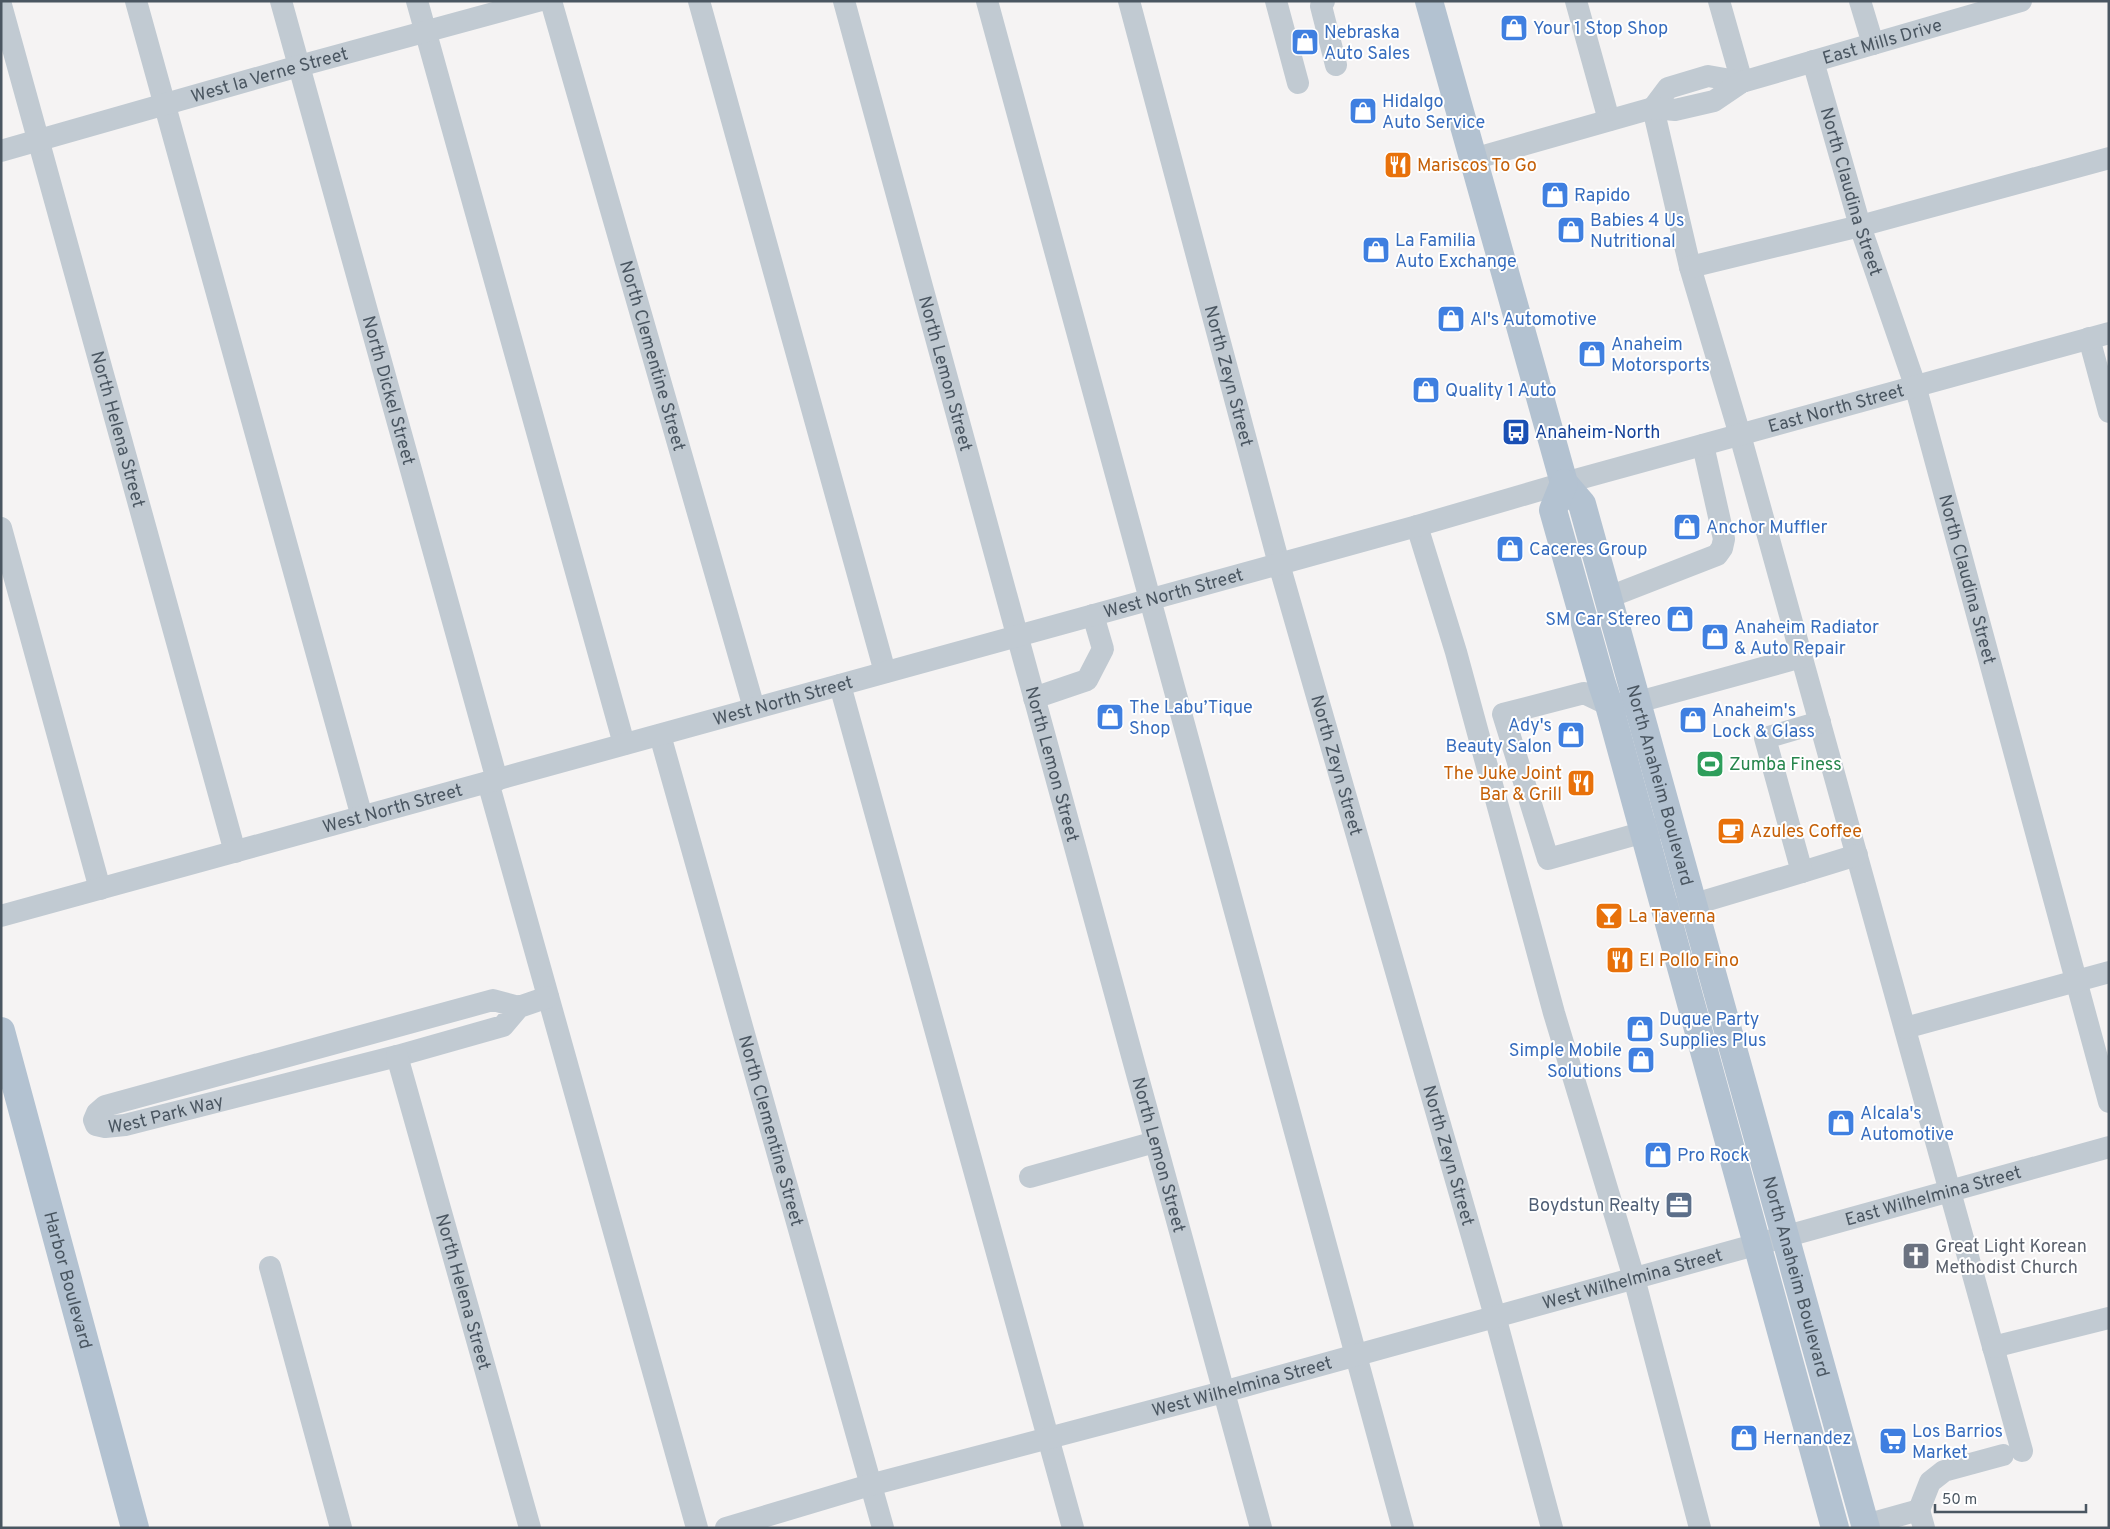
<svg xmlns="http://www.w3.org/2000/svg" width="2110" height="1529" font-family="Overpass,sans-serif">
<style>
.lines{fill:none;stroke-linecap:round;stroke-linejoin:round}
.minor{stroke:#c1cad2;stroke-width:22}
.major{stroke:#b3c2d1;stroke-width:28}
.labels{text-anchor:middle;stroke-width:4;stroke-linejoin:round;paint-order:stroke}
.shop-label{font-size:18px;fill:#366cbe;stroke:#fff;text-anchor:start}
.street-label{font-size:18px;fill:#4a5661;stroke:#fff}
.food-label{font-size:18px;fill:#c56008;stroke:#fff;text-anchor:start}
.transit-label{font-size:18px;fill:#164399;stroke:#fff;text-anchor:start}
.leisure-label{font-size:18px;fill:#27864d;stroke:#fff;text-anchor:start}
.service-label{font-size:18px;fill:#4e5e75;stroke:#fff;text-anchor:end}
.worship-label{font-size:18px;fill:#5b616d;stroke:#fff;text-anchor:start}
</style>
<rect width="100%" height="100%" fill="#f5f3f3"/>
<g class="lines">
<g class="minor">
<path d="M136,1L362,817"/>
<path id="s1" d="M281,1L497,780"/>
<path d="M417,1L624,744"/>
<path id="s2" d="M551,1L754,708"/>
<path d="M699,1L885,672"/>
<path id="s3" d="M844,1L1261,1528"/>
<path d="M987,1L1403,1528"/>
<path id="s4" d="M1129,1L1279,564L1495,1316L1552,1528"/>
<path d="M1276,1L1298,83"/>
<path d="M1324,1L1321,6L1336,65"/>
<path d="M1576,1L1609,120"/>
<path d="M1719,1L1742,82"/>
<path d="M1860,1L1873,44"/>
<path id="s5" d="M1,5L235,852"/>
<path id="s6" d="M1813,61L1860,226L1915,385L2109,1102"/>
<path d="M1653,108L1690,267L1740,435L2022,1451"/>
<path d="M1653,108L1668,88L1708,76L1742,82"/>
<path id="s7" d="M1,151L299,66L538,1"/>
<path id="s8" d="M1473,159L1653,108L1675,110L1714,101L1742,82L2021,1"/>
<path d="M1690,267L1860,226L2109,158"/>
<path d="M2089,338L2109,412"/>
<path d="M1417,526L1456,652L1554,1013L1634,1278L1700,1528"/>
<path d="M1,528L100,889"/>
<path d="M1609,597L1717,555L1722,548L1724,539L1703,445"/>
<path d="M840,685L1073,1528"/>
<path d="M1034,698L1087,680L1103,649L1093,615"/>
<path id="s9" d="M660,735L883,1528"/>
<path d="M488,782L697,1528"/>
<path d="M1659,828L1548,859L1503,714L1584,693L1609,705L1638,702L1802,657"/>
<path d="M1802,872L1857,855"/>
<path d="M1678,909L1802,872L1765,738L1820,722"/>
<path id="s10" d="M1,916L1417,526L1564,483L2109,333"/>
<path id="s11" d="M519,1007L493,1000L105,1106L97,1113L94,1120L96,1125L105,1127L125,1125L397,1056L503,1026L519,1007L548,997"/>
<path d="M1905,1028L2109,972"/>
<path id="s12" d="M397,1056L530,1528"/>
<path d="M1030,1177L1155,1142"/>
<path d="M270,1267L341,1528"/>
<path d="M1993,1347L2109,1318"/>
<path d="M1919,1510L1930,1482L1944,1471L2003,1455"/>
<path d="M1865,1525L1919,1510L1924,1528"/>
<path id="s13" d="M726,1528L870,1485L1223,1392L2109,1147"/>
</g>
<g class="major">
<path id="s14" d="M1429,1L1564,483L1582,504L1866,1528"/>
<path d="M1564,483L1553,510L1602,684L1609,705L1835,1528"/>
<path id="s15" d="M1,1031L135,1528"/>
</g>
</g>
<defs>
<symbol id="shop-square" viewBox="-11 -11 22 22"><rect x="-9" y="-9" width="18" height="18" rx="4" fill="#3f7fe0" stroke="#fff"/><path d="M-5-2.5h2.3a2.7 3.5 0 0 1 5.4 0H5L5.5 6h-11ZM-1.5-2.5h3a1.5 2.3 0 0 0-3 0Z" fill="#fff"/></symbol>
<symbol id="restaurant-square" viewBox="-11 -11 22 22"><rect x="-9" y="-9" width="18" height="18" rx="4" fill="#e8710a" stroke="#fff"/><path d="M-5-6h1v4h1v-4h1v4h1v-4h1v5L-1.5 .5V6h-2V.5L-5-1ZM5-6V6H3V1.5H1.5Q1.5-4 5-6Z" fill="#fff"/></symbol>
<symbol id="bus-square" viewBox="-11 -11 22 22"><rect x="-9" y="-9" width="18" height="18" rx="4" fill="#1a4fb4" stroke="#fff"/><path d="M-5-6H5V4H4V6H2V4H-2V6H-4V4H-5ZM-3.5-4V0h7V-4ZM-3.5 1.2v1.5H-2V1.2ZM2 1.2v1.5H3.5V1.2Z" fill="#fff"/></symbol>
<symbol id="stadium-square" viewBox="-11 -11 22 22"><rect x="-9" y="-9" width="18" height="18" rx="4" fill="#2e9e5b" stroke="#fff"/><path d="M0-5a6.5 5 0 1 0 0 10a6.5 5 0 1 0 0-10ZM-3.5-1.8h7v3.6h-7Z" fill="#fff"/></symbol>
<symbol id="cafe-square" viewBox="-11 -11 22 22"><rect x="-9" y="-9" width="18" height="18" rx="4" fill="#e8710a" stroke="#fff"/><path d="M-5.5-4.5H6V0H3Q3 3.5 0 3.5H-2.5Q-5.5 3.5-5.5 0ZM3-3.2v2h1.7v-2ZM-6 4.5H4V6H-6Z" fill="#fff"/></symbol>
<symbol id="bar-square" viewBox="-11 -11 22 22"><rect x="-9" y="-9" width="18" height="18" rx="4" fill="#e8710a" stroke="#fff"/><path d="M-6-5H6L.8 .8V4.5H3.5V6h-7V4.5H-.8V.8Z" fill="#fff"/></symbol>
<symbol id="office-square" viewBox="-11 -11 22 22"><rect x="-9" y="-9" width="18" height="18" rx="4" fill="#5c6f8a" stroke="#fff"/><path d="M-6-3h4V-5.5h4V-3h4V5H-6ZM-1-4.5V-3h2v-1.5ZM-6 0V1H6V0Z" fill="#fff"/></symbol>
<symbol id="church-square" viewBox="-11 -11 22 22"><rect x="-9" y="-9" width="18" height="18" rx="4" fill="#6b7280" stroke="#fff"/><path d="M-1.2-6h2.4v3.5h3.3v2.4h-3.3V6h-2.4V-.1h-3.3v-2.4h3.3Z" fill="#fff"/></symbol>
<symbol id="supermarket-square" viewBox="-11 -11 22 22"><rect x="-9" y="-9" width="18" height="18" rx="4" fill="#3f7fe0" stroke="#fff"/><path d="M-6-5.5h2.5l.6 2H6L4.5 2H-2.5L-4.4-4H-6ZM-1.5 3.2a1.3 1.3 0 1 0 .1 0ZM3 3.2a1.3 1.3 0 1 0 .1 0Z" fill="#fff"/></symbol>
</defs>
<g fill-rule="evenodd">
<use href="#shop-square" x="1498" y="12" width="32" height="32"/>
<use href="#shop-square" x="1289" y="26" width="32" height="32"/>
<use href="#shop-square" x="1347" y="95" width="32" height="32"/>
<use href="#restaurant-square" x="1382" y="149" width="32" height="32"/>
<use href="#shop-square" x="1539" y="179" width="32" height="32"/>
<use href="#shop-square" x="1555" y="214" width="32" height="32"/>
<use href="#shop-square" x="1360" y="234" width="32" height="32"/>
<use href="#shop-square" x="1435" y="303" width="32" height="32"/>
<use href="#shop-square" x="1576" y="338" width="32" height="32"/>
<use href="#shop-square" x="1410" y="374" width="32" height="32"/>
<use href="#bus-square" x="1500" y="416" width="32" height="32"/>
<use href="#shop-square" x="1671" y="511" width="32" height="32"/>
<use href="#shop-square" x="1494" y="533" width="32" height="32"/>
<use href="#shop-square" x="1664" y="603" width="32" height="32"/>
<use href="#shop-square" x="1699" y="621" width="32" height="32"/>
<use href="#shop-square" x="1094" y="701" width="32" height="32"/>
<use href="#shop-square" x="1677" y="704" width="32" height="32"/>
<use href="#shop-square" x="1555" y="719" width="32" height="32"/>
<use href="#stadium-square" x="1694" y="748" width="32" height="32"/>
<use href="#restaurant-square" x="1565" y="767" width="32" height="32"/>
<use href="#cafe-square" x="1715" y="815" width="32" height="32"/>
<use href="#bar-square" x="1593" y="900" width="32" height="32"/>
<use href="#restaurant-square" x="1604" y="944" width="32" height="32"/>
<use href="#shop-square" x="1624" y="1013" width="32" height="32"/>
<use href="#shop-square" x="1625" y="1044" width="32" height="32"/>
<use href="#shop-square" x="1825" y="1107" width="32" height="32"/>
<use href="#shop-square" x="1642" y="1139" width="32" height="32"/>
<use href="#office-square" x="1663" y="1189" width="32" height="32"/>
<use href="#church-square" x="1900" y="1240" width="32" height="32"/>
<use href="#shop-square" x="1728" y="1422" width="32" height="32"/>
<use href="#supermarket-square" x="1877" y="1425" width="32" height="32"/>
</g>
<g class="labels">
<g class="shop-label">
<text x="1533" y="34">Your 1 Stop Shop</text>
<text x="1324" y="38">Nebraska<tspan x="1324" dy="21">Auto Sales</tspan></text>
<text x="1382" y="107">Hidalgo<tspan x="1382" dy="21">Auto Service</tspan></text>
<text x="1574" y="201">Rapido</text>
<text x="1590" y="226">Babies 4 Us<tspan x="1590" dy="21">Nutritional</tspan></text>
<text x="1395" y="246">La Familia<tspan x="1395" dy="21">Auto Exchange</tspan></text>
<text x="1470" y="325">Al's Automotive</text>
<text x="1611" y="350">Anaheim<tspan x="1611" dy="21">Motorsports</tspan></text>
<text x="1445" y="396">Quality 1 Auto</text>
<text x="1706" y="533">Anchor Muffler</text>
<text x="1529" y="555">Caceres Group</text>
<text x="1661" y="625" text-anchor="end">SM Car Stereo</text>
<text x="1734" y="633">Anaheim Radiator<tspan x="1734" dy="21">&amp; Auto Repair</tspan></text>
<text x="1129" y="713">The Labu’Tique<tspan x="1129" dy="21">Shop</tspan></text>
<text x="1712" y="716">Anaheim's<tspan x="1712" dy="21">Lock &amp; Glass</tspan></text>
<text x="1552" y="731" text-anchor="end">Ady's<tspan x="1552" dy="21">Beauty Salon</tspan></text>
<text x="1659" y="1025">Duque Party<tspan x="1659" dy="21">Supplies Plus</tspan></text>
<text x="1622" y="1056" text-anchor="end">Simple Mobile<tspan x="1622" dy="21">Solutions</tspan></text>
<text x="1860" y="1119">Alcala's<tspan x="1860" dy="21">Automotive</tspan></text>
<text x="1677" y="1161">Pro Rock</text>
<text x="1912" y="1437">Los Barrios<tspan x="1912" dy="21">Market</tspan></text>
<text x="1763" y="1444">Hernandez</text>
</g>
<g class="street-label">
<text dy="6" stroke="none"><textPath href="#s8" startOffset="429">East Mills Drive</textPath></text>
<text dy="6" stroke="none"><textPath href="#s7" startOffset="279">West la Verne Street</textPath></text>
<text dy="6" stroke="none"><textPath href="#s6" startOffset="136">North Claudina Street</textPath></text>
<text dy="6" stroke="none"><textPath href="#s2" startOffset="369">North Clementine Street</textPath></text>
<text dy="6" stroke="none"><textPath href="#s3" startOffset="386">North Lemon Street</textPath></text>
<text dy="6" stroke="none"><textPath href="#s4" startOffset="388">North Zeyn Street</textPath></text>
<text dy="6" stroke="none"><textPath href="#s1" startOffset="404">North Dickel Street</textPath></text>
<text dy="6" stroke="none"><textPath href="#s10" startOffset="1904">East North Street</textPath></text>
<text dy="6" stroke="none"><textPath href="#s5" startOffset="440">North Helena Street</textPath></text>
<text dy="6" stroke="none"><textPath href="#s6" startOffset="541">North Claudina Street</textPath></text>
<text dy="6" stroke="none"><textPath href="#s10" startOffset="1216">West North Street</textPath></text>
<text dy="6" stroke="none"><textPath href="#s10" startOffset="811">West North Street</textPath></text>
<text dy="6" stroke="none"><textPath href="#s3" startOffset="791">North Lemon Street</textPath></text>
<text dy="6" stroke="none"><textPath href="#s4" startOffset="792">North Zeyn Street</textPath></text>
<text dy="6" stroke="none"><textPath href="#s14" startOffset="820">North Anaheim Boulevard</textPath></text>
<text dy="6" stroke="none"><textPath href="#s10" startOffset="406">West North Street</textPath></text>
<text dy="6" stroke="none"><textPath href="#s11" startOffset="524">West Park Way</textPath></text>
<text dy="6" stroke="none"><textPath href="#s9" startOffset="411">North Clementine Street</textPath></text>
<text dy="6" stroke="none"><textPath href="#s3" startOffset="1196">North Lemon Street</textPath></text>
<text dy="6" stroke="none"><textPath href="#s4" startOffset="1198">North Zeyn Street</textPath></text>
<text dy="6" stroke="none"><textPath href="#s13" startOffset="1252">East Wilhelmina Street</textPath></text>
<text dy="6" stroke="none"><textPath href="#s14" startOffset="1330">North Anaheim Boulevard</textPath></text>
<text dy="6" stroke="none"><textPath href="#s13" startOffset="940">West Wilhelmina Street</textPath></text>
<text dy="6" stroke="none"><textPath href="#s15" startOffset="258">Harbor Boulevard</textPath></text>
<text dy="6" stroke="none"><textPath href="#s12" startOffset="245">North Helena Street</textPath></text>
<text dy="6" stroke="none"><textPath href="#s13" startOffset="535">West Wilhelmina Street</textPath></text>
</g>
<g class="food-label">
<text x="1417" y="171">Mariscos To Go</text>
<text x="1562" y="779" text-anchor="end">The Juke Joint<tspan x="1562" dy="21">Bar &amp; Grill</tspan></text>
<text x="1750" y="837">Azules Coffee</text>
<text x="1628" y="922">La Taverna</text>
<text x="1639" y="966">El Pollo Fino</text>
</g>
<g class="transit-label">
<text x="1535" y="438">Anaheim-North</text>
</g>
<g class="leisure-label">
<text x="1729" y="770">Zumba Finess</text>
</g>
<g class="service-label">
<text x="1660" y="1211">Boydstun Realty</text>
</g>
<g class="worship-label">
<text x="1935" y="1252">Great Light Korean<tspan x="1935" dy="21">Methodist Church</tspan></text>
</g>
</g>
<rect width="2110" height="1529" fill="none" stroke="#4a5661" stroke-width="5"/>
<path d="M1935 1504v8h151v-8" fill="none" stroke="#4a5661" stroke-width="2.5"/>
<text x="1942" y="1504" font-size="15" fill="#4a5661" stroke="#ffffff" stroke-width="4" paint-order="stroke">50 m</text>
</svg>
